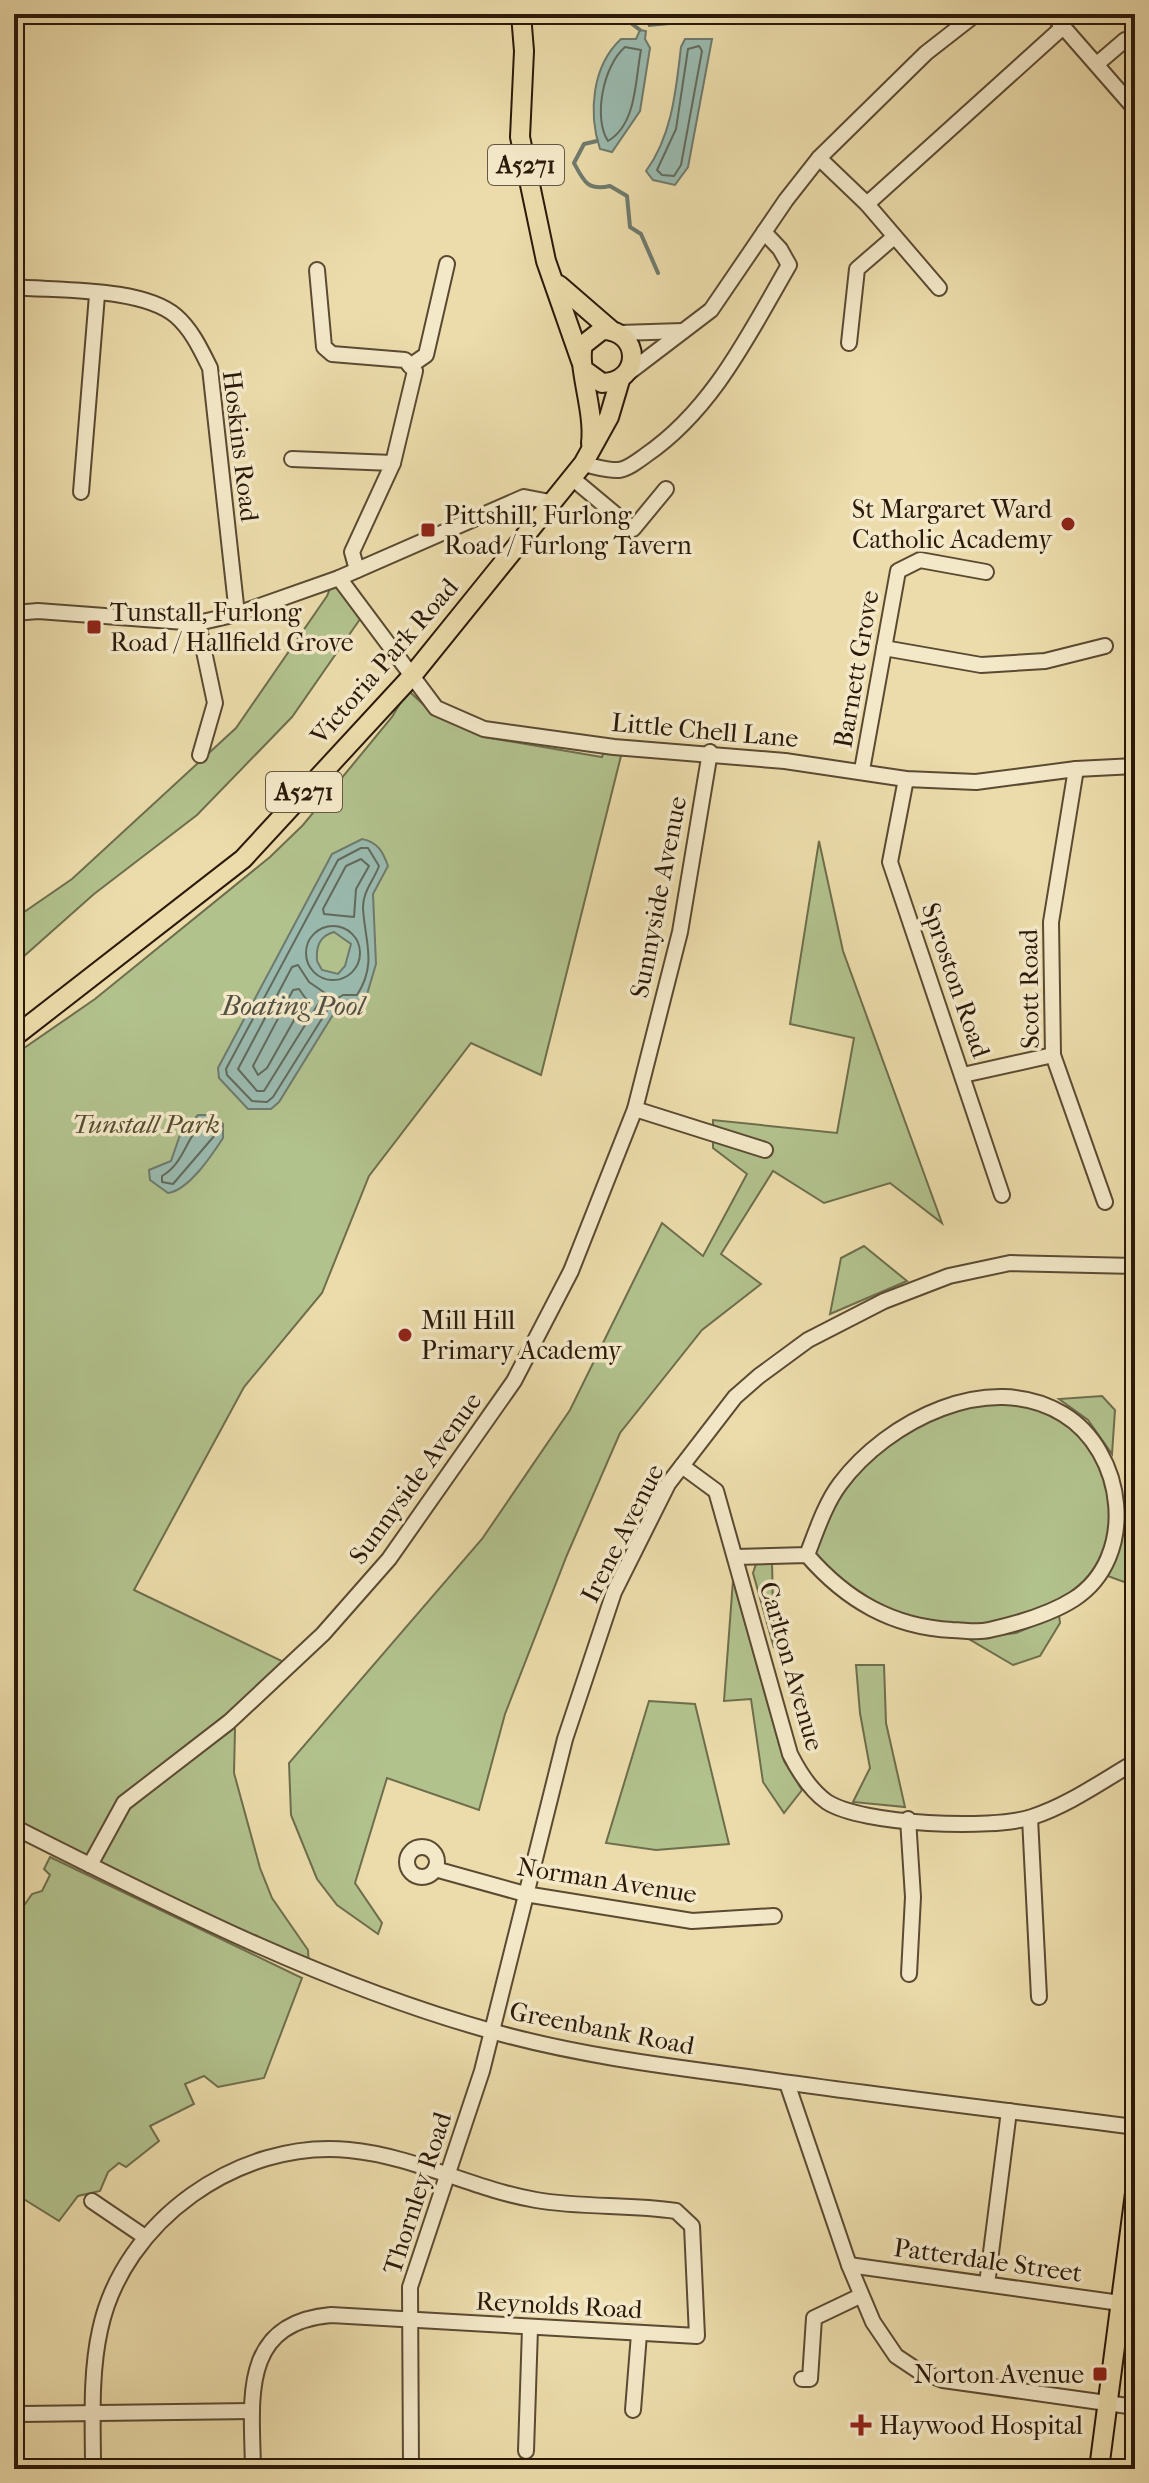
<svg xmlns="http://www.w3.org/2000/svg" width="1149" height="2483" font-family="'IM FELL French Canon',serif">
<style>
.green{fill:#b2c28d;stroke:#6e6e4c;stroke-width:2}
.water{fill:#9abaaf;stroke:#6e7a6d;stroke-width:2;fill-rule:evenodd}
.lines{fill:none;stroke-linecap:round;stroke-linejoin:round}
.shore{stroke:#626a5c;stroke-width:2}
.stream{stroke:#6e7a6d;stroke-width:4}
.minor-casing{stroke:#5b4a32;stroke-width:18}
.major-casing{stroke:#2b190a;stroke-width:22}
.minor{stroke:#f3e8c8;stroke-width:14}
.major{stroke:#ecdcab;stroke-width:18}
.poi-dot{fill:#8f2418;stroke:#f3e8c8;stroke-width:3}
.labels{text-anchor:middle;stroke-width:7;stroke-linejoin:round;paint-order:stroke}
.shield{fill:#f3e8c8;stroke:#675743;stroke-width:2}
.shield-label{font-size:24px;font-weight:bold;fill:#2b190a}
.street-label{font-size:26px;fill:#2b190a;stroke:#f3e8c8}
.poi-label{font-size:26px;fill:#2b190a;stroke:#f3e8c8;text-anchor:start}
.park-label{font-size:26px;font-style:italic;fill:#544c31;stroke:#f3e8c8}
.water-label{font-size:28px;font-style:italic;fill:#525144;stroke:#f3e8c8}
</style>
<rect width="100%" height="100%" fill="#ecdcab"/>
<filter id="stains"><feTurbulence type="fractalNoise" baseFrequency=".0025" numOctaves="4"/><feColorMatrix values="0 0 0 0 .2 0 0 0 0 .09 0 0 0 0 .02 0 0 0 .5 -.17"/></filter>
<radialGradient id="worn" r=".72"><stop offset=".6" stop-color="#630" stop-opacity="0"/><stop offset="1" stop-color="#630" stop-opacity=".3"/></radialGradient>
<g class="green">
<path d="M333,581L365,612L292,717L197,815L94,894L14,965V919L72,879L236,728L327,596Z"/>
<path d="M408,690L432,713L484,737L602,757L606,746L623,748L541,1075L471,1043L369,1176L322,1293L244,1387L134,1590L290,1665L229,1722L235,1729L234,1773L260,1868L272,1898L308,1950L309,1966L14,1827V1055L95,999L270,857L303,825L392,717Z"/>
<path d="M819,841L843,951L942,1223L890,1183L824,1203L773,1171L721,1254L761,1284L702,1330L620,1433L567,1555L505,1714L479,1810L387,1778L355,1883L382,1923L378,1934L337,1905L317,1879L291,1815L289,1763L482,1539L570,1410L662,1223L703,1256L747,1174L713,1148V1120L837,1133L854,1038L790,1024Z"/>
<path d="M864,1246L907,1281L830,1314L841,1258Z"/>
<path d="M1102,1396L1115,1410L1112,1454L1088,1420L1059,1399Z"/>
<path d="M990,1398L1066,1415L1114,1483L1110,1550L1074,1599L978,1631L885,1617L807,1555L838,1487L895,1432Z"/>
<path d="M1124,1531L1135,1532V1586L1105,1575Z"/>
<path d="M757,1561L772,1562L774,1648L753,1573Z"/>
<path d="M733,1580L784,1761L802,1790L784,1813L763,1782L751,1699L724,1701Z"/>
<path d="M1059,1615L1060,1623L1040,1656L1013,1665L969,1639L1016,1633Z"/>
<path d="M856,1665H884L886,1723L905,1807L853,1802L870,1768L860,1713Z"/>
<path d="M649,1701L695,1704L729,1844L656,1850L606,1843Z"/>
<path d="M50,1857L302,1978L264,2078L218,2087L204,2076L185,2084L194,2104L150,2126L159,2141L126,2167L119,2163L108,2172L100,2191L78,2196L59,2221L14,2193V1920L32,1894L42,1891L50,1875L44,1869Z"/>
</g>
<g class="water">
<path d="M645,14H714L712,20L649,26Z"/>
<path d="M640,30L646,31L645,39L650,48L640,111L612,152L600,149C588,113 592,66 621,39H636Z"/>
<path d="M685,39H712L688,167L675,185L653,180L646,171C672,136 676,90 681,47Z"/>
<path d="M362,839C378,842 383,852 388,866L373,894L376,964L365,1001L339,1005L279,1102L271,1109H248L219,1078L218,1068L332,854ZM334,932L351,944L345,966L338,974L322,970L317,961C316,947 319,936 334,932Z"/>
<path d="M198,1115H214L223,1124V1138C212,1155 189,1190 168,1193L150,1180L149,1170L171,1161L180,1135Z"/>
</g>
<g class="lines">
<g class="shore">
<path d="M699,46L702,51L681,165L674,176L662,175L657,170L676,129L688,49Z"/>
<path d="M625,47L641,50C635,80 637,124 608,141C593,118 603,66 625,47Z"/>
<path d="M361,848H368L379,866C374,880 363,891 363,907C364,939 378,963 357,995H343L333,1001L273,1097L267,1102L252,1101L227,1075L226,1069L338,860Z"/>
<path d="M361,859L369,866L356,889L354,917L324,914L323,909L346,866Z"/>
<circle cx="333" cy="953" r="27"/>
<path d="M298,965L309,982L325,993L264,1091H257L238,1069L292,967Z"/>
<path d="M299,989L306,999L267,1068L258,1075L253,1066L293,990Z"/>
<path d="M210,1124L215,1135L173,1184L162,1182V1176C183,1164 185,1141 201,1124Z"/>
</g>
<g class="stream">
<path d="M619,14L640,30"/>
<path d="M597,141L584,144L574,163C584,182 588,191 610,186L627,196L630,227L641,234L658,273"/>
</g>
<defs>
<g id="minor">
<path d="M1052,14L1135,109"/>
<path d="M1097,64L1125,40"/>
<path d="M819,158L867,204L939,288"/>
<path d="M867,204L1063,27"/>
<path d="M317,270L324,347L332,354L405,360L415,371L393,463"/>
<path d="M14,287C59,291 142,287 176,316C192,330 201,350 210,368L237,614"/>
<path d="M619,333L683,331"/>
<path d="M849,343L857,269L894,237"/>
<path d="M410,366L426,355L447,264"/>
<path d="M627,374L711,310L786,200L819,158L926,53L976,14"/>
<path d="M292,459L393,463L352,552L357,570"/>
<path d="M583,464C593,466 609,471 619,470C628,469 639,460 646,455C713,409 749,334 789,265L780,249L764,232"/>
<path d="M572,478L633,529L666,489"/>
<path d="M81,492L97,295"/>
<path d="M339,578L436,708L484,729L614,747L785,761L906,779L976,782L1076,769L1135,766"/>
<path d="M14,613L38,611L198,623L237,614L339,578L524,497L550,502"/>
<path d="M198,623L215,703L200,755"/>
<path d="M884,648L981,665L1045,661L1105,646"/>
<path d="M1076,769L1051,922L1053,1055L1105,1202"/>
<path d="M862,770L898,571L920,560L986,572"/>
<path d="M906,779L890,862L1002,1195"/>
<path d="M963,1075L1053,1055"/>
<path d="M635,1109L765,1150"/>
<path d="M682,1466L716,1491L790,1754C799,1772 810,1790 827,1802C863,1825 992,1830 1032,1817C1069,1805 1102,1781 1135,1762"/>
<path d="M735,1557L807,1555C816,1532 825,1504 840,1484C887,1421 989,1369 1063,1414C1125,1451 1139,1557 1074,1599C1049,1615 1016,1624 989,1630C977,1633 964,1630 952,1630C892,1627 846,1600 807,1555"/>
<path d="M1030,1818L1039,1997"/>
<path d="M908,1819L913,1897L909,1974"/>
<path d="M14,1827C167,1904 325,1985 491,2031C572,2054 656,2065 740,2076C871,2095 1003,2110 1135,2127"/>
<circle cx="422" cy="1862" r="15"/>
<path d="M90,1865L124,1803L229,1722L323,1634L389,1559L514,1381L571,1271L635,1109L680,932L710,752"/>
<path d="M435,1869L525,1894L692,1921L774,1916"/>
<path d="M787,2083L849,2265L873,2322L896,2356L917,2370L943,2380L1135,2407"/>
<path d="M92,2201L145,2237"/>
<path d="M849,2265L1120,2303"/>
<path d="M987,2284L1009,2111"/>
<path d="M802,2379H810L814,2318L860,2296"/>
<path d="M633,2410L639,2334"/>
<path d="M22,2414L252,2411"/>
<path d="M526,2451L530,2328"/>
<path d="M93,2469C93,2423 90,2375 100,2330C123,2221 239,2139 349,2150C414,2156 472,2189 536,2200C582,2208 630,2204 676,2211L692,2226L697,2336L331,2315C239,2323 252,2401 253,2469"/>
<path d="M411,2469L410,2287L482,2071L565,1739L614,1592L668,1484L735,1397L759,1376L808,1340L884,1301L949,1276L1010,1263L1135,1266"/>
</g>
<g id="major">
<path d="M521,14L524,51L520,137L546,261L581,361"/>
<path d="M559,285L611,330"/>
<path d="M584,370L602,383C642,383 642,330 602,330L583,345C577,367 595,411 591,443"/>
<path d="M14,1037L243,859L411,677L583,464L609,417L620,380"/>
<path d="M1099,2469L1135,2193"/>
</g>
</defs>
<use href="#minor" class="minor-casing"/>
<use href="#major" class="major-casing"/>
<use href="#minor" class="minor"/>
<use href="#major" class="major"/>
</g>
<g class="poi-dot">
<circle cx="1068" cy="524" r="8"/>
<rect x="420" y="522" width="16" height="16" rx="4"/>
<rect x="86" y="619" width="16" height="16" rx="4"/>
<circle cx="405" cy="1335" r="8"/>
<rect x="1092" y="2366" width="16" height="16" rx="4"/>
<path d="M857 2413h8v8h8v8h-8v8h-8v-8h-8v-8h8z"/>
</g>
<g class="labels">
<g class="shield">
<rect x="488" y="145" width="76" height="40" rx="6"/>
<rect x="266" y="772" width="76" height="40" rx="6"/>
</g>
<g class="shield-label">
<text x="526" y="173">A5271</text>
<text x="304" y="800">A5271</text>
</g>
<g class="street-label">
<text transform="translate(241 446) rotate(83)" y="9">Hoskins Road</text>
<text transform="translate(384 661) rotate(-49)" y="9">Victoria Park Road</text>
<text transform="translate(856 669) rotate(-80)" y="9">Barnett Grove</text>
<text transform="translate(705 730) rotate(5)" y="9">Little Chell Lane</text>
<text transform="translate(658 897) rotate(-79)" y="9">Sunnyside Avenue</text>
<text transform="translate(956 980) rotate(71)" y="9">Sproston Road</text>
<text transform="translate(1029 989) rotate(-91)" y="9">Scott Road</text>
<text transform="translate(415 1478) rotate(-54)" y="9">Sunnyside Avenue</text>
<text transform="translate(622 1533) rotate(-63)" y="9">Irene Avenue</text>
<text transform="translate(792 1666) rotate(74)" y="9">Carlton Avenue</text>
<text transform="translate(607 1880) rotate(9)" y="9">Norman Avenue</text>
<text transform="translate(602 2028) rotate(11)" y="9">Greenbank Road</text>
<text transform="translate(417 2193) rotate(-72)" y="9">Thornley Road</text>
<text transform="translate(988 2260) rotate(8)" y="9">Patterdale Street</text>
<text transform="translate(559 2305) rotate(3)" y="9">Reynolds Road</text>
</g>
<g class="poi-label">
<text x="1052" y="518" text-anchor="end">St Margaret Ward<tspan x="1052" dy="30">Catholic Academy</tspan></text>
<text x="444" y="524">Pittshill, Furlong<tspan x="444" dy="30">Road / Furlong Tavern</tspan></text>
<text x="110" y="621">Tunstall, Furlong<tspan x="110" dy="30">Road / Hallfield Grove</tspan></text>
<text x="421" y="1329">Mill Hill<tspan x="421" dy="30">Primary Academy</tspan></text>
<text x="1084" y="2383" text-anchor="end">Norton Avenue</text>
<text x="879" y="2434">Haywood Hospital</text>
</g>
<g class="park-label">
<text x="146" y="1133">Tunstall Park</text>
</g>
<g class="water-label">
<text x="293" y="1015">Boating Pool</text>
</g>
</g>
<rect width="1149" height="2483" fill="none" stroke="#ecdcab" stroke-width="48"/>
<rect x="16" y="16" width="1117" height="2451" fill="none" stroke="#2b190a" stroke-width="4"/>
<rect x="24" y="24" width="1101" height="2435" fill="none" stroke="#2b190a" stroke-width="2"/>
<rect width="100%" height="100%" filter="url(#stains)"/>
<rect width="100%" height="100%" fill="url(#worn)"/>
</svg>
